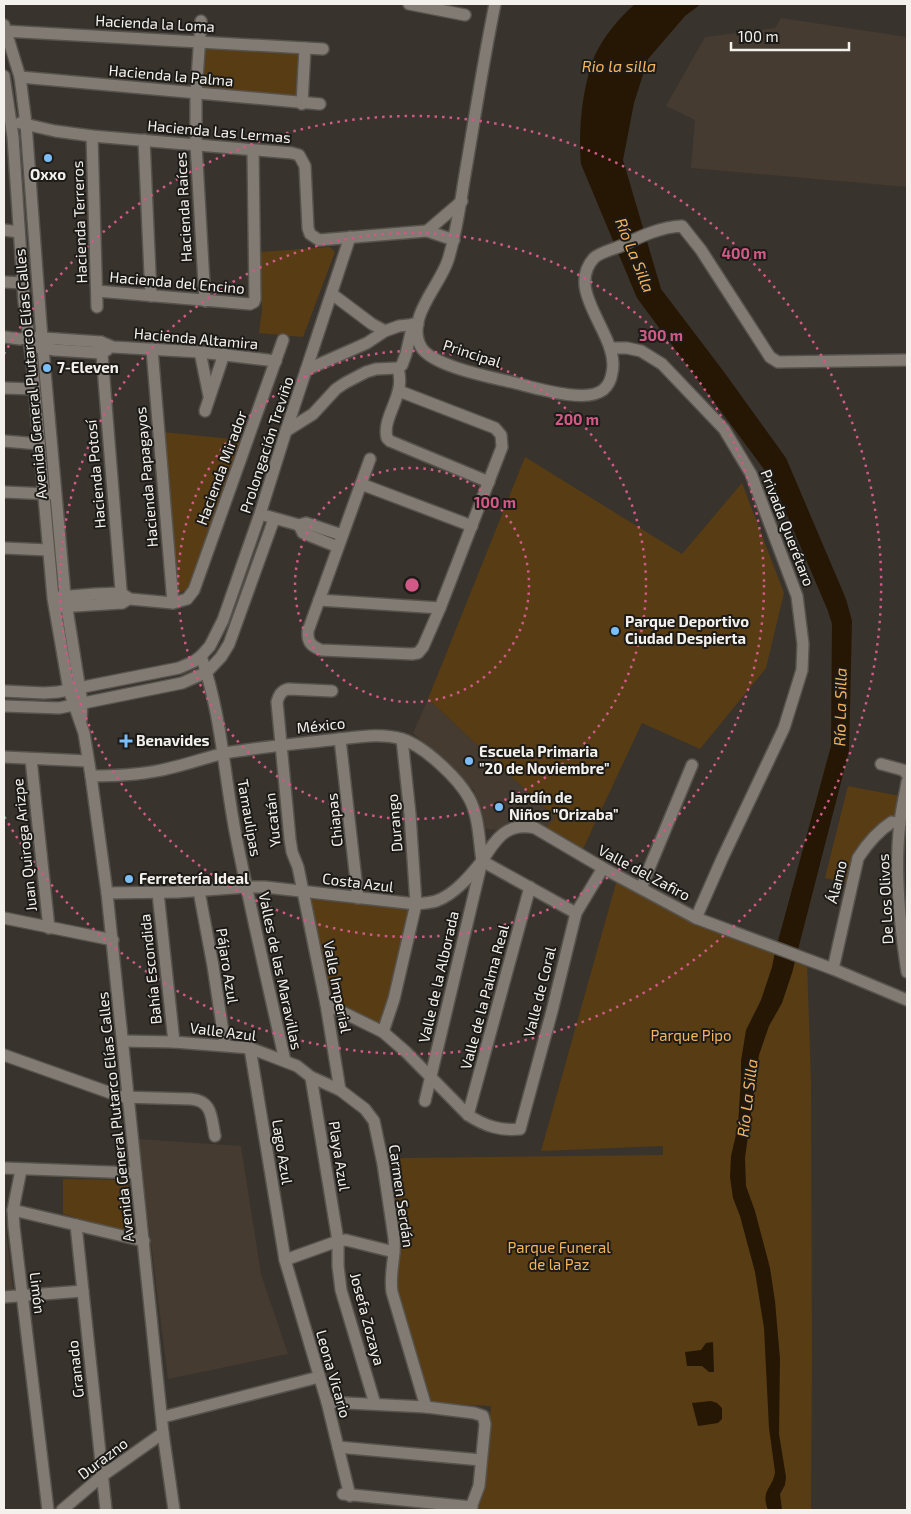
<svg xmlns="http://www.w3.org/2000/svg" width="911" height="1514" font-family="'Exo 2',sans-serif">
<style>
.built{fill:#453b30}
.green{fill:#583c14}
.water{fill:#261705}
.lines{fill:none;stroke-linecap:round;stroke-linejoin:round}
.minor-casing{stroke:#56524c;stroke-width:14}
.minor{stroke:#817b73;stroke-width:11}
.ring{fill:none;stroke:#d15986;stroke-width:2.5;stroke-dasharray:2.5 5}
.poi-dot{fill:#7bbef8;stroke:#1d1b18;stroke-width:2}
.labels{text-anchor:middle;stroke-width:4;stroke-linejoin:round;paint-order:stroke}
.street-label{font-size:15px;fill:#f4f1ec;stroke:#1d1b18}
.poi-label{font-size:15px;font-weight:bold;fill:#f4f1ec;stroke:#1d1b18;text-anchor:start}
.park-label{font-size:15px;fill:#f5b35d;stroke:#1d1b18}
.water-label{font-size:16px;font-style:italic;fill:#f5b35d;stroke:#1d1b18}
.centre{fill:#d15986;stroke:#1d1b18;stroke-width:2.5}
.ring-label{font-size:15px;text-anchor:middle;font-weight:bold;fill:#d15986;stroke:#1d1b18;stroke-width:4;stroke-linejoin:round;paint-order:stroke}
</style>
<rect width="100%" height="100%" fill="#38332c"/>
<g class="built">
<path d="M781,18L907,37V187L691,168L695,120L666,106L705,37L775,28Z"/>
<path d="M428,699L557,819L545,828L521,816L497,830L478,828L474,790L413,733Z"/>
<path d="M138,1139L241,1146L261,1274L288,1354L168,1379Z"/>
<path d="M4,1211L13,1290H4Z"/>
</g>
<g class="green">
<path d="M204,47L298,51L296,97L202,89Z"/>
<path d="M330,247L335,252L303,337L259,333L262,309L260,252Z"/>
<path d="M163,432L241,440L188,588L180,593L175,587Z"/>
<path d="M525,457L682,554L742,483L784,593L766,668L700,749L642,723L582,851L545,828L556,818L428,699Z"/>
<path d="M848,786L905,797L900,824L892,822L864,849L851,884L825,878Z"/>
<path d="M618,876L707,922L807,960L811,1082L812,1357L811,1510H475L483,1494L491,1406L432,1403L395,1286L387,1172L401,1158L663,1155V1146L541,1151Z"/>
<path d="M309,899L411,909L380,1027L327,997Z"/>
<path d="M63,1179L128,1180L132,1234L63,1214Z"/>
</g>
<g class="water">
<path d="M635,4H701L685,16L648,59L634,103L623,160L661,289L724,372L786,458L846,599L852,621L849,751L792,973L782,1003L769,1026L759,1055L745,1158L746,1186L755,1211L770,1268L775,1301L780,1359L779,1434L786,1477L785,1485L780,1494L782,1510H768C760,1489 773,1489 775,1472L769,1428L764,1328L755,1272L740,1216L733,1198L730,1177L731,1156L738,1126L741,1077V1061L746,1030L761,1000L772,967L775,952L831,746L832,624L828,611L772,480L637,298L581,164C578,131 582,87 595,55C604,36 619,18 635,4Z"/>
<path d="M713,1342L714,1372H709L702,1366H687L685,1352L701,1350L706,1343Z"/>
<path d="M711,1401L717,1403L722,1408V1419L718,1423L698,1426L692,1403Z"/>
</g>
<g class="lines">
<defs>
<g id="minor">
<path d="M409,4L465,15"/>
<path d="M495,4C484,57 476,110 467,163C461,196 458,228 448,260C440,286 405,318 421,347C432,366 490,377 511,382C533,387 585,404 603,390C609,385 611,380 612,373C621,336 563,292 594,258C600,252 615,249 623,245C641,236 661,227 682,226L701,250L770,357L778,362L907,360"/>
<path d="M201,21L196,93V144L205,301"/>
<path d="M4,25L20,77L26,124L41,326L65,596L82,703L81,720"/>
<path d="M4,31L323,49"/>
<path d="M4,76L13,137L24,301L32,362L53,598L69,690L84,733L91,776L107,893L163,1433L174,1510"/>
<path d="M20,77L320,104"/>
<path d="M302,104L305,48"/>
<path d="M20,123L55,131L92,136L292,153L299,155L305,166L308,228L310,234L319,240L427,231L454,240"/>
<path d="M92,136L97,307"/>
<path d="M144,140L151,296"/>
<path d="M4,230L19,232"/>
<path d="M427,231L462,201"/>
<path d="M4,282L23,283"/>
<path d="M97,291L250,304L254,302L255,299L253,150"/>
<path d="M332,294L372,324L385,331"/>
<path d="M4,337L20,339L29,337L101,342L113,347L200,352L276,361"/>
<path d="M101,342L122,603"/>
<path d="M37,347L55,350L101,353L107,350"/>
<path d="M610,348H627L641,351L662,364L724,429L751,474L797,596L803,644L802,670L784,728L722,859L696,918"/>
<path d="M152,349L173,603"/>
<path d="M200,352L209,396"/>
<path d="M398,368C400,376 401,383 398,392C395,406 383,423 387,438L390,441L489,482"/>
<path d="M306,370L367,343L385,331L399,326L418,324"/>
<path d="M4,388L34,389"/>
<path d="M205,411L224,354"/>
<path d="M286,431L313,414L336,389L345,383L366,372L376,369L398,368L402,365L406,354L413,324"/>
<path d="M4,441L39,444"/>
<path d="M370,459L308,631C307,642 311,646 321,650L412,654L418,653L423,647L440,608L502,447L501,435L495,428L399,391"/>
<path d="M361,484L472,526"/>
<path d="M4,492L49,494"/>
<path d="M267,516L299,525L306,523L342,535"/>
<path d="M299,525L303,533L338,547"/>
<path d="M4,548L48,550"/>
<path d="M58,597L95,594L121,593L130,599L173,603L187,599L194,590L283,340"/>
<path d="M319,600L440,608"/>
<path d="M59,607L122,603L127,600"/>
<path d="M201,656C221,712 224,773 235,831C250,908 268,984 285,1061"/>
<path d="M4,691L44,693L58,692L179,668L193,662L201,656L210,646L223,620L260,514L286,431L350,237"/>
<path d="M332,691L288,689C281,691 279,695 277,702L290,839L292,852L298,867L326,1004L340,1090"/>
<path d="M4,706L59,708L182,683L207,672L221,657L229,644L274,519"/>
<path d="M340,739L358,898"/>
<path d="M4,757L88,761"/>
<path d="M31,759L49,928"/>
<path d="M881,764L903,770L907,774"/>
<path d="M91,776C118,776 144,775 170,768C189,764 207,757 225,753C260,747 295,744 330,740C353,738 380,732 402,739C424,746 458,778 469,798C479,816 479,841 482,861"/>
<path d="M907,782C905,796 901,810 900,823C894,870 900,926 907,972"/>
<path d="M641,888L692,765"/>
<path d="M199,891L213,966L225,1045"/>
<path d="M107,893L178,892L247,887H265L416,904C422,903 430,903 436,901C454,895 470,876 482,861L576,913"/>
<path d="M158,893L174,1042"/>
<path d="M4,918L113,940"/>
<path d="M833,969L858,858C867,844 878,831 892,822L900,824"/>
<path d="M326,1004L383,1032L406,1052L468,1115C485,1126 500,1131 520,1129L552,1011L576,913L603,868"/>
<path d="M383,1032L394,999L416,904L410,814L402,739"/>
<path d="M123,1041L174,1042L250,1048L297,1066L311,1077L340,1090L365,1109L374,1121L383,1164L394,1238C396,1256 389,1273 392,1292L426,1407"/>
<path d="M250,1048L285,1260L327,1402L350,1496"/>
<path d="M4,1055L122,1097L191,1099C213,1101 211,1118 215,1136"/>
<path d="M311,1077L338,1241V1266L341,1290L375,1404"/>
<path d="M425,1101L482,861C496,839 506,822 535,828L603,868L696,918L833,969L907,1000"/>
<path d="M468,1115L530,887"/>
<path d="M4,1168L136,1173"/>
<path d="M21,1170L13,1210L14,1227L48,1510"/>
<path d="M13,1210L144,1241"/>
<path d="M76,1225L106,1510"/>
<path d="M285,1260L338,1241L346,1240L394,1252"/>
<path d="M4,1297L83,1291"/>
<path d="M327,1402L426,1407L474,1413L483,1416L485,1424L479,1486L470,1510"/>
<path d="M163,1417L319,1377"/>
<path d="M338,1447L481,1460"/>
<path d="M343,1494L472,1507"/>
<path d="M62,1510L102,1476L163,1433"/>
</g>
</defs>
<use href="#minor" class="minor-casing"/>
<use href="#minor" class="minor"/>
</g>
<g class="ring">
<circle cx="412" cy="585" r="117"/>
<circle cx="412" cy="585" r="234"/>
<circle cx="412" cy="585" r="352"/>
<path d="M4 354A469 469 0 1 1 4 816"/>
</g>
<g class="poi-dot">
<circle cx="48" cy="158" r="5"/>
<circle cx="47" cy="368" r="5"/>
<circle cx="615" cy="631" r="5"/>
<path d="M123.5 733.5h5v5h5v5h-5v5h-5v-5h-5v-5h5z"/>
<circle cx="469" cy="761" r="5"/>
<circle cx="499" cy="807" r="5"/>
<circle cx="129" cy="879" r="5"/>
</g>
<g class="labels">
<g class="street-label">
<text transform="translate(155 24) rotate(3)" y="5">Hacienda la Loma</text>
<text transform="translate(171 76) rotate(5)" y="5">Hacienda la Palma</text>
<text transform="translate(219 132) rotate(5)" y="5">Hacienda Las Lermas</text>
<text transform="translate(184 207) rotate(-93)" y="5">Hacienda Raíces</text>
<text transform="translate(80 222) rotate(-92)" y="5">Hacienda Terreros</text>
<text transform="translate(177 283) rotate(5)" y="5">Hacienda del Encino</text>
<text transform="translate(196 339) rotate(5)" y="5">Hacienda Altamira</text>
<text transform="translate(472 354) rotate(18)" y="5">Principal</text>
<text transform="translate(31 374) rotate(-95)" y="5">Avenida General Plutarco Elías Calles</text>
<text transform="translate(267 445) rotate(-72)" y="5">Prolongación Treviño</text>
<text transform="translate(222 468) rotate(-70)" y="5">Hacienda Mirador</text>
<text transform="translate(96 474) rotate(-95)" y="5">Hacienda Potosí</text>
<text transform="translate(147 477) rotate(-95)" y="5">Hacienda Papagayos</text>
<text transform="translate(787 528) rotate(69)" y="5">Privada Querétaro</text>
<text transform="translate(321 726) rotate(-6)" y="5">México</text>
<text transform="translate(249 818) rotate(80)" y="5">Tamaulipas</text>
<text transform="translate(273 820) rotate(-96)" y="5">Yucatán</text>
<text transform="translate(335 820) rotate(-96)" y="5">Chiapas</text>
<text transform="translate(395 823) rotate(-95)" y="5">Durango</text>
<text transform="translate(25 845) rotate(-96)" y="5">Juan Quiroga Arizpe</text>
<text transform="translate(644 873) rotate(28)" y="5">Valle del Zafiro</text>
<text transform="translate(837 882) rotate(-76)" y="5">Álamo</text>
<text transform="translate(358 883) rotate(7)" y="5">Costa Azul</text>
<text transform="translate(886 899) rotate(-93)" y="5">De Los Olivos</text>
<text transform="translate(227 966) rotate(81)" y="5">Pájaro Azul</text>
<text transform="translate(151 969) rotate(-96)" y="5">Bahía Escondida</text>
<text transform="translate(280 971) rotate(78)" y="5">Valles de las Maravillas</text>
<text transform="translate(439 977) rotate(-77)" y="5">Valle de la Alborada</text>
<text transform="translate(337 987) rotate(79)" y="5">Valle Imperial</text>
<text transform="translate(540 992) rotate(-76)" y="5">Valle de Coral</text>
<text transform="translate(485 997) rotate(-75)" y="5">Valle de la Palma Real</text>
<text transform="translate(223 1032) rotate(7)" y="5">Valle Azul</text>
<text transform="translate(116 1117) rotate(-96)" y="5">Avenida General Plutarco Elías Calles</text>
<text transform="translate(282 1152) rotate(81)" y="5">Lago Azul</text>
<text transform="translate(339 1156) rotate(81)" y="5">Playa Azul</text>
<text transform="translate(401 1196) rotate(82)" y="5">Carmen Serdán</text>
<text transform="translate(37 1293) rotate(83)" y="5">Limón</text>
<text transform="translate(367 1319) rotate(75)" y="5">Josefa Zozaya</text>
<text transform="translate(76 1369) rotate(-96)" y="5">Granado</text>
<text transform="translate(333 1374) rotate(74)" y="5">Leona Vicario</text>
<text transform="translate(103 1459) rotate(-37)" y="5">Durazno</text>
</g>
<g class="poi-label">
<text x="48" y="180" text-anchor="middle">Oxxo</text>
<text x="57" y="373">7-Eleven</text>
<text x="625" y="627">Parque Deportivo<tspan x="625" dy="17">Ciudad Despierta</tspan></text>
<text x="136" y="746">Benavides</text>
<text x="479" y="757">Escuela Primaria<tspan x="479" dy="17">"20 de Noviembre"</tspan></text>
<text x="509" y="803">Jardín de<tspan x="509" dy="17">Niños "Orizaba"</tspan></text>
<text x="139" y="884">Ferretería Ideal</text>
</g>
<g class="park-label">
<text x="691" y="1041">Parque Pipo</text>
<text x="559" y="1253">Parque Funeral<tspan x="559" dy="17">de la Paz</tspan></text>
</g>
<g class="water-label">
<text x="619" y="72">Rio la silla</text>
<text transform="translate(635 255) rotate(68)" y="6">Río La Silla</text>
<text transform="translate(840 707) rotate(-89)" y="6">Río La Silla</text>
<text transform="translate(747 1098) rotate(-83)" y="6">Río La Silla</text>
</g>
</g>
<circle cx="412" cy="585" r="8" class="centre"/>
<g class="ring-label">
<text x="744" y="259">400 m</text>
<text x="661" y="341">300 m</text>
<text x="577" y="425">200 m</text>
<text x="495" y="508">100 m</text>
</g>
<rect width="911" height="1514" fill="none" stroke="#f4f1ec" stroke-width="10"/>
<path d="M731 42v8h118v-8" fill="none" stroke="#f4f1ec" stroke-width="2.5"/>
<text x="738" y="42" font-size="15" fill="#f4f1ec" stroke="#1d1b18" stroke-width="4" paint-order="stroke">100 m</text>
</svg>
